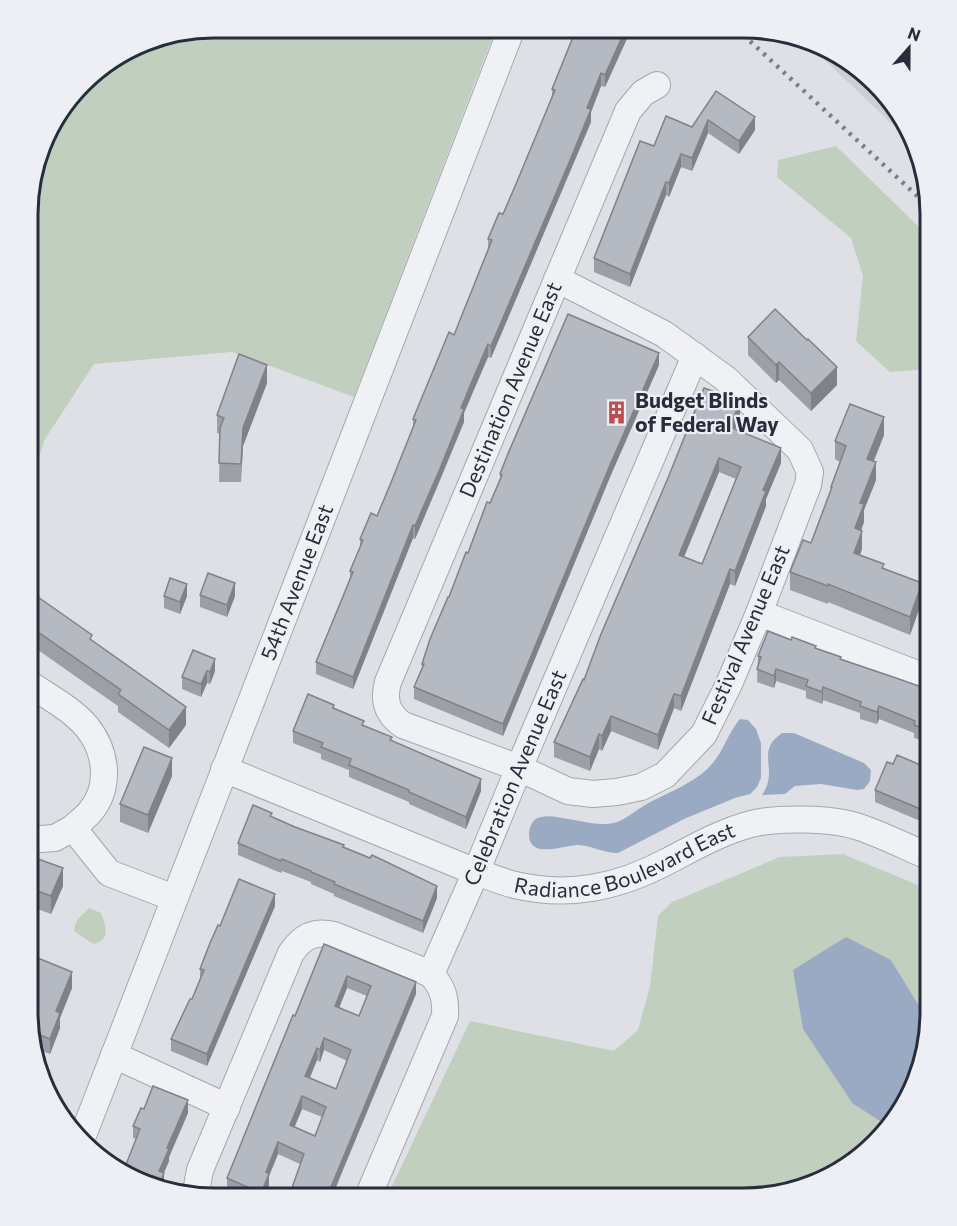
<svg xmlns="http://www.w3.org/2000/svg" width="957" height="1226" font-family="Commissioner,sans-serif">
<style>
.built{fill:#cccfd7}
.green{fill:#c1cfbf}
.water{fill:#9baac3}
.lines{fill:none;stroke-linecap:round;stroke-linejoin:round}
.minor-casing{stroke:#a4a7af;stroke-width:28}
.minor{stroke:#f0f1f5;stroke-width:26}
.rail{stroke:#797e8e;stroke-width:4.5;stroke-dasharray:3 6;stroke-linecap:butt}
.wall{fill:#9c9fa7;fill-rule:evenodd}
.shaded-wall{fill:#7f8288}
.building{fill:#b5b9c2;stroke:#7f8288;stroke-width:1.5;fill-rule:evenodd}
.labels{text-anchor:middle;stroke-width:4.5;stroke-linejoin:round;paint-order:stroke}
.street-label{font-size:21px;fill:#282d3b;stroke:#edeff4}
.poi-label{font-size:21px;font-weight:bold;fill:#282d3b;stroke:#edeff4;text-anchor:start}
.rim{fill:none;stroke:#282d3b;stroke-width:3}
</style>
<rect width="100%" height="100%" fill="#dee0e6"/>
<path class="built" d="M807,43L847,59L905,121L911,142Z"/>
<g class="green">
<path d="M214,27L496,28L354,397L232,352L94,364L45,439L28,490L29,189L52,121L91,73L153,37Z"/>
<path d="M836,146L930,238V369L890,372L856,341L863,276L851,238L777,177L778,160Z"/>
<path d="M843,854L930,890V1014L918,1004L891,960L853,1104L888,1126L836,1174L755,1199H386L470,1021L614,1051L638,1030L650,986L658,916L672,902L780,857Z"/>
<path d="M89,908L101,913C106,926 111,939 94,944L75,932C73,920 82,916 89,908Z"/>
</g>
<g class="water">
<path d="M740,719L748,720L756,729L761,743V778L757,787L750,794L735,798L684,819L618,853C604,853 593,846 579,845C566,844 529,861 529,834C529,827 533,818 541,817C557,813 593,828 613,823C624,821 635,811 645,805C666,793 694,784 711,765C723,752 728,733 740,719Z"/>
<path d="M782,733H794L864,763L871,770L870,781L864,789L857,790L821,784L795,786L785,794L762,795C780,769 754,752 782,733Z"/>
<path d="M846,937L891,960L918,1004L930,1014V1024L899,1116L888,1126L853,1104L803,1029L793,970Z"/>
</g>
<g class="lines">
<defs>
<g id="minor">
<path id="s1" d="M557,279L664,334L726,379L800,450L810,472L808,485L759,613L729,684L704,734L665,775L641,787L617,792L593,794L568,791L519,768L403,725C387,714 383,700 388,682L628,111L643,93L657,85"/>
<path d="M759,613L930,679"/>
<path d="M28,683C47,696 72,709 87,727C107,752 111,787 90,812C85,818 78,823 73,828"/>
<path id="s2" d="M224,769L476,872C489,876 502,882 515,885C570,898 619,887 668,861C695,847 721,832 751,824C778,817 832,818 859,827C883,835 906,847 930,857"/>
<path d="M27,840L55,838L73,828L109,873L174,898"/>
<path d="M114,1055L227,1107"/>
<path id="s3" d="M82,1138L512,28"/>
<path d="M200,1198L197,1186L200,1170L291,953C302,937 314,930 334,935L431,974"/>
<path id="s4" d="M367,1199L445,1016C446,998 443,988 431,974L476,872L519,768L695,356"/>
</g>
</defs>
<use href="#minor" class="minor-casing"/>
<use href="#minor" class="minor"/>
<path class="rail" d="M737,29L928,206"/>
</g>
<g class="wall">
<path d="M630,28V32L605,87L601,86L591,112V122L491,358L488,357L475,387L464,413V422L439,483L415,539L413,538L353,689L316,674V662L350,578V571L360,547V539L377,516L390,485L413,428V419L454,335L488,249V239L503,214L516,184L552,98V89L580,34Z"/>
<path d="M716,91L755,130L739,154L708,133L692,171L681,167L669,197L666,195L630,287L594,272V258L692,127Z"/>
<path d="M748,337L837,385L811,411L779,380L776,383L748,355Z"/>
<path d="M659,365L610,477L503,736L414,699V687L422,669V664L449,597L500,480V474Z"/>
<path d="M267,383L243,446L241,482H219L220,434L217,433V415Z"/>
<path d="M740,416L735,430L781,463L766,499V506L735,586L730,584L681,711L674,708L658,750L611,731L602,751L599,749L590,771L554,757V742L584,680ZM719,472L736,479L702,564L684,557Z"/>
<path d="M884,435L874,461L876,480L864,510V522L861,531L862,549L860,555L884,568L922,601L910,635L828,602V604L790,590V572L811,543L831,491V487L840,462L835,459V441Z"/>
<path d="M28,590L92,640L186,725L169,748L118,712V706L28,643Z"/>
<path d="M200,595L235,596L227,617L200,607Z"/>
<path d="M164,596H187L180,614L164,608Z"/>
<path d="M791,640L816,648L841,660L930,690V743L914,738V733L879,719L877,724L860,719V713L823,700L822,704L806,698V691L776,681L774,688L757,682L758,656Z"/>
<path d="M193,650L215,671L210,684L207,683L201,697L182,689V677Z"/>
<path d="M334,709L481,791L466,829L409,804V802L349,777V770L321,759V754L293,743V731Z"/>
<path d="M893,764L930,769V825L875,802V790Z"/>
<path d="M172,776L148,833L120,822V804Z"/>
<path d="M272,817L344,848L437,898L423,933L334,896V894L311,884V882L282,871L281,873L238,855V843Z"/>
<path d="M27,855L63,886L51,914L27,905Z"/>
<path d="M275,906L207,1066L171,1051V1039L192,999L200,979V969L220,926Z"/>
<path d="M324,944L416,994L300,1164L278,1154L269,1176V1186L264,1199H246L227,1191V1178ZM347,988L367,996L359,1016L339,1008ZM324,1050L347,1061L336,1089L310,1078L317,1060L320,1062ZM302,1109L322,1117L315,1136L294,1127Z"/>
<path d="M27,972L72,988L60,1018V1028L50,1054L37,1049L28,1014L31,1006L27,1004Z"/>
<path d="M144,1109L188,1113L169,1157V1161L164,1173V1185L136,1139L133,1138V1126Z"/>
</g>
<g class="shaded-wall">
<path d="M626,28H630V32L605,87V75Z"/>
<path d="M601,73V86L591,112V122L491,358V346Z"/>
<path d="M755,117V130L739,154V141Z"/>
<path d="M708,120V133L692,171V158Z"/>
<path d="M681,154V167L669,197V183Z"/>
<path d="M666,182V195L630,287V274Z"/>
<path d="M488,344V357L464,413V422L415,539V526L461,408Z"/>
<path d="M659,353V365L610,477L503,736V724L610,465Z"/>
<path d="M779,362V380L776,383V365Z"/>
<path d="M267,365V383L243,446L241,482L243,428Z"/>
<path d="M837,367V385L811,411V393Z"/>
<path d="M740,401V416L733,435L731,425Z"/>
<path d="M884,417V435L867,477V459Z"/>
<path d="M781,448V463L766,499V506L735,586V571L763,490Z"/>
<path d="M719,458V472L679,569V555Z"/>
<path d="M876,462V480L864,510V522L855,546V528L860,503Z"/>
<path d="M413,525V538L353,689V677Z"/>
<path d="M862,531V549L854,571V553Z"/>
<path d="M730,569V584L681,711V696Z"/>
<path d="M235,583V596L227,617V605Z"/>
<path d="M922,583V601L910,635V617Z"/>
<path d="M187,584V596L180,614V602Z"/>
<path d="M215,659V671L210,684V672Z"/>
<path d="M776,669V681L774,688V676Z"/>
<path d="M207,671V683L201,697V684Z"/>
<path d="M823,687V700L822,704V692Z"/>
<path d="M674,694V708L658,750V735Z"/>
<path d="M879,706V719L877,724V712Z"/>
<path d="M186,707V725L169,748V730Z"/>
<path d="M611,716V731L602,751V736Z"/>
<path d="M599,734V749L590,771V757Z"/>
<path d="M172,758V776L148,833V815Z"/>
<path d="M481,779V791L466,829V817Z"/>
<path d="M63,868V886L51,914V896Z"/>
<path d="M437,886V898L423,933V921Z"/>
<path d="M275,894V906L207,1066V1054Z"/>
<path d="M72,972V988L60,1018V1028L50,1054V1039L56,1011Z"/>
<path d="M347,976V988L335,1018V1006Z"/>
<path d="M416,982V994L331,1199H326Z"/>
<path d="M324,1038V1050L320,1062V1050Z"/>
<path d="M317,1048V1060L305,1088V1076Z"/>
<path d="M302,1096V1109L290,1138V1125Z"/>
<path d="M188,1100V1113L169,1157V1161L159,1183V1171L167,1148Z"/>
<path d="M278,1142V1154L269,1176V1186L264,1199H261V1193L266,1172Z"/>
<path d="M164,1173V1186L159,1184Z"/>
</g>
<g class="building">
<path d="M582,28H626L605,75L601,73L587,108L591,109L568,165L491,346L488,344L475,374L461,408L464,409L439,471L415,526L413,525L353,677L316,662L353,572L350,571L363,540L360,539L371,513L377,516L390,485L416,420L413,419L449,332L454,335L492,240L488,239L499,213L503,214L516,184L555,90L552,89L575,32L580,34Z"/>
<path d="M716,91L755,117L739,141L708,120L692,158L681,154L669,183L666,182L630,274L594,258L640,141L654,146L666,116L692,127Z"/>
<path d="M775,309L807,340L808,339L837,367L811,393L779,362L776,365L748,337Z"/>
<path d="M568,314L659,353L610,465L503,724L414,687L424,664H422L430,639L448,597H449L466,552L468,553L487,502L490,503L502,475L500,474L507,456Z"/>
<path d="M239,354L267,365L243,428L241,464L219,463L220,428L224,418L217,415Z"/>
<path d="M704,388L740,401L731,425L733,426L732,428L781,448L763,490L766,491L735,571L730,569L681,696L674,694L658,735L611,716L602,736L599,734L590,757L554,742L583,679L584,680L601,634L668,478ZM719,458L741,467L702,564L679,555Z"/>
<path d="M850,404L884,417L867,459L876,462L860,503L864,504L855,528L862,531L854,553L884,564L882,568L922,583L910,617L828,584V586L790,572L803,540L811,543L832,487H831L846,446L835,441Z"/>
<path d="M208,573L235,583L227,605L200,595Z"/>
<path d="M170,578L187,584L180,602L164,596Z"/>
<path d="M28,590L92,635L90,639L186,707L169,730L118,694L121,690L28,625Z"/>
<path d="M768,631L791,640L792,637L816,646L815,648L841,657L840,659L896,678L930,690V731L914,725L915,721L879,706L877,712L860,706L861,702L823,687L822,692L806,686L808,680L776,669L774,676L757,669L761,657L758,656Z"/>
<path d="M193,650L215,659L210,672L207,671L201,684L182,677Z"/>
<path d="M308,694L334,705L333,708L364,721L362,725L392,737L390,740L481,779L466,817L409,792V790L349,765L351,759L321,747L323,743L293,731Z"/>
<path d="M144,747L172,758L148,815L120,804Z"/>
<path d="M897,755L930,769V813L875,790L887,762L893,764Z"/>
<path d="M253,805L272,813L270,816L295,827L344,845L343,847L370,858L372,855L437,886L423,921L334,884L335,882L311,872V871L282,859L281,861L238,843Z"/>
<path d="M27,855L63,868L51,896L27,887Z"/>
<path d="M239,879L275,894L207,1054L171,1039L190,999H192L204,970L200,969L210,943L218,925L220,926Z"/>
<path d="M324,944L416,982L326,1199H288L304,1154L278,1142L266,1172L269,1174L261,1193L227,1178L293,1015L295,1016ZM347,976L371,986L359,1016L335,1006ZM324,1038L351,1050L336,1089L305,1076L317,1048L320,1050ZM302,1096L326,1107L315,1136L290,1125Z"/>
<path d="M33,956L72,972L56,1011L60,1013L50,1039L32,1032L30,1022L32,1016L28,1014L37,992L27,988V972Z"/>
<path d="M153,1086L188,1100L167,1148L169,1149L159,1171L164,1173L159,1184L123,1172L140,1129L133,1126L141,1108L144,1109Z"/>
</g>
<defs>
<symbol id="building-bare" viewBox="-9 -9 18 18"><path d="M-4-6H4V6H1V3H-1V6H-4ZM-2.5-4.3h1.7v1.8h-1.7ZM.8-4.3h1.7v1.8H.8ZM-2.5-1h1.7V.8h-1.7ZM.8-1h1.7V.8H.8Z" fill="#c14c4f" stroke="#edeff4" stroke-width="2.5" paint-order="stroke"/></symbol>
</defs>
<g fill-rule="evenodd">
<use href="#building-bare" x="600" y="396" width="33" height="33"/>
</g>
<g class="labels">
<g class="street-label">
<text dy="7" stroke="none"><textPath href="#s1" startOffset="1308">Destination Avenue East</textPath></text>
<text dy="7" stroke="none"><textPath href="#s3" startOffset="596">54th Avenue East</textPath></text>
<text transform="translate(746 635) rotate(-67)" y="7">Festival Avenue East</text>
<text dy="7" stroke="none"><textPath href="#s4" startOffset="458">Celebration Avenue East</textPath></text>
<text dy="7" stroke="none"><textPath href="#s2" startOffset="429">Radiance Boulevard East</textPath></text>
</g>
<g class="poi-label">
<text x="635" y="408">Budget Blinds<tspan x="635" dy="24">of Federal Way</tspan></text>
</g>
</g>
<path d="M0 0H957V1226H0ZM214 38H744A176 176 0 0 1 920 214V1012A176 176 0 0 1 744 1188H214A176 176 0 0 1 38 1012V214A176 176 0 0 1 214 38Z" fill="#edeff4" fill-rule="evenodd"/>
<path class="rim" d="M214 38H744A176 176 0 0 1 920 214V1012A176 176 0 0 1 744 1188H214A176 176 0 0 1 38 1012V214A176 176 0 0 1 214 38Z"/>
<g transform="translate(909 48) rotate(21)" stroke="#edeff4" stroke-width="4.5" paint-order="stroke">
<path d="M0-4.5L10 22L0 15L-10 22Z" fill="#282d3b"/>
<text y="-9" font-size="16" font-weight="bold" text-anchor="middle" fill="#282d3b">N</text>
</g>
</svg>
